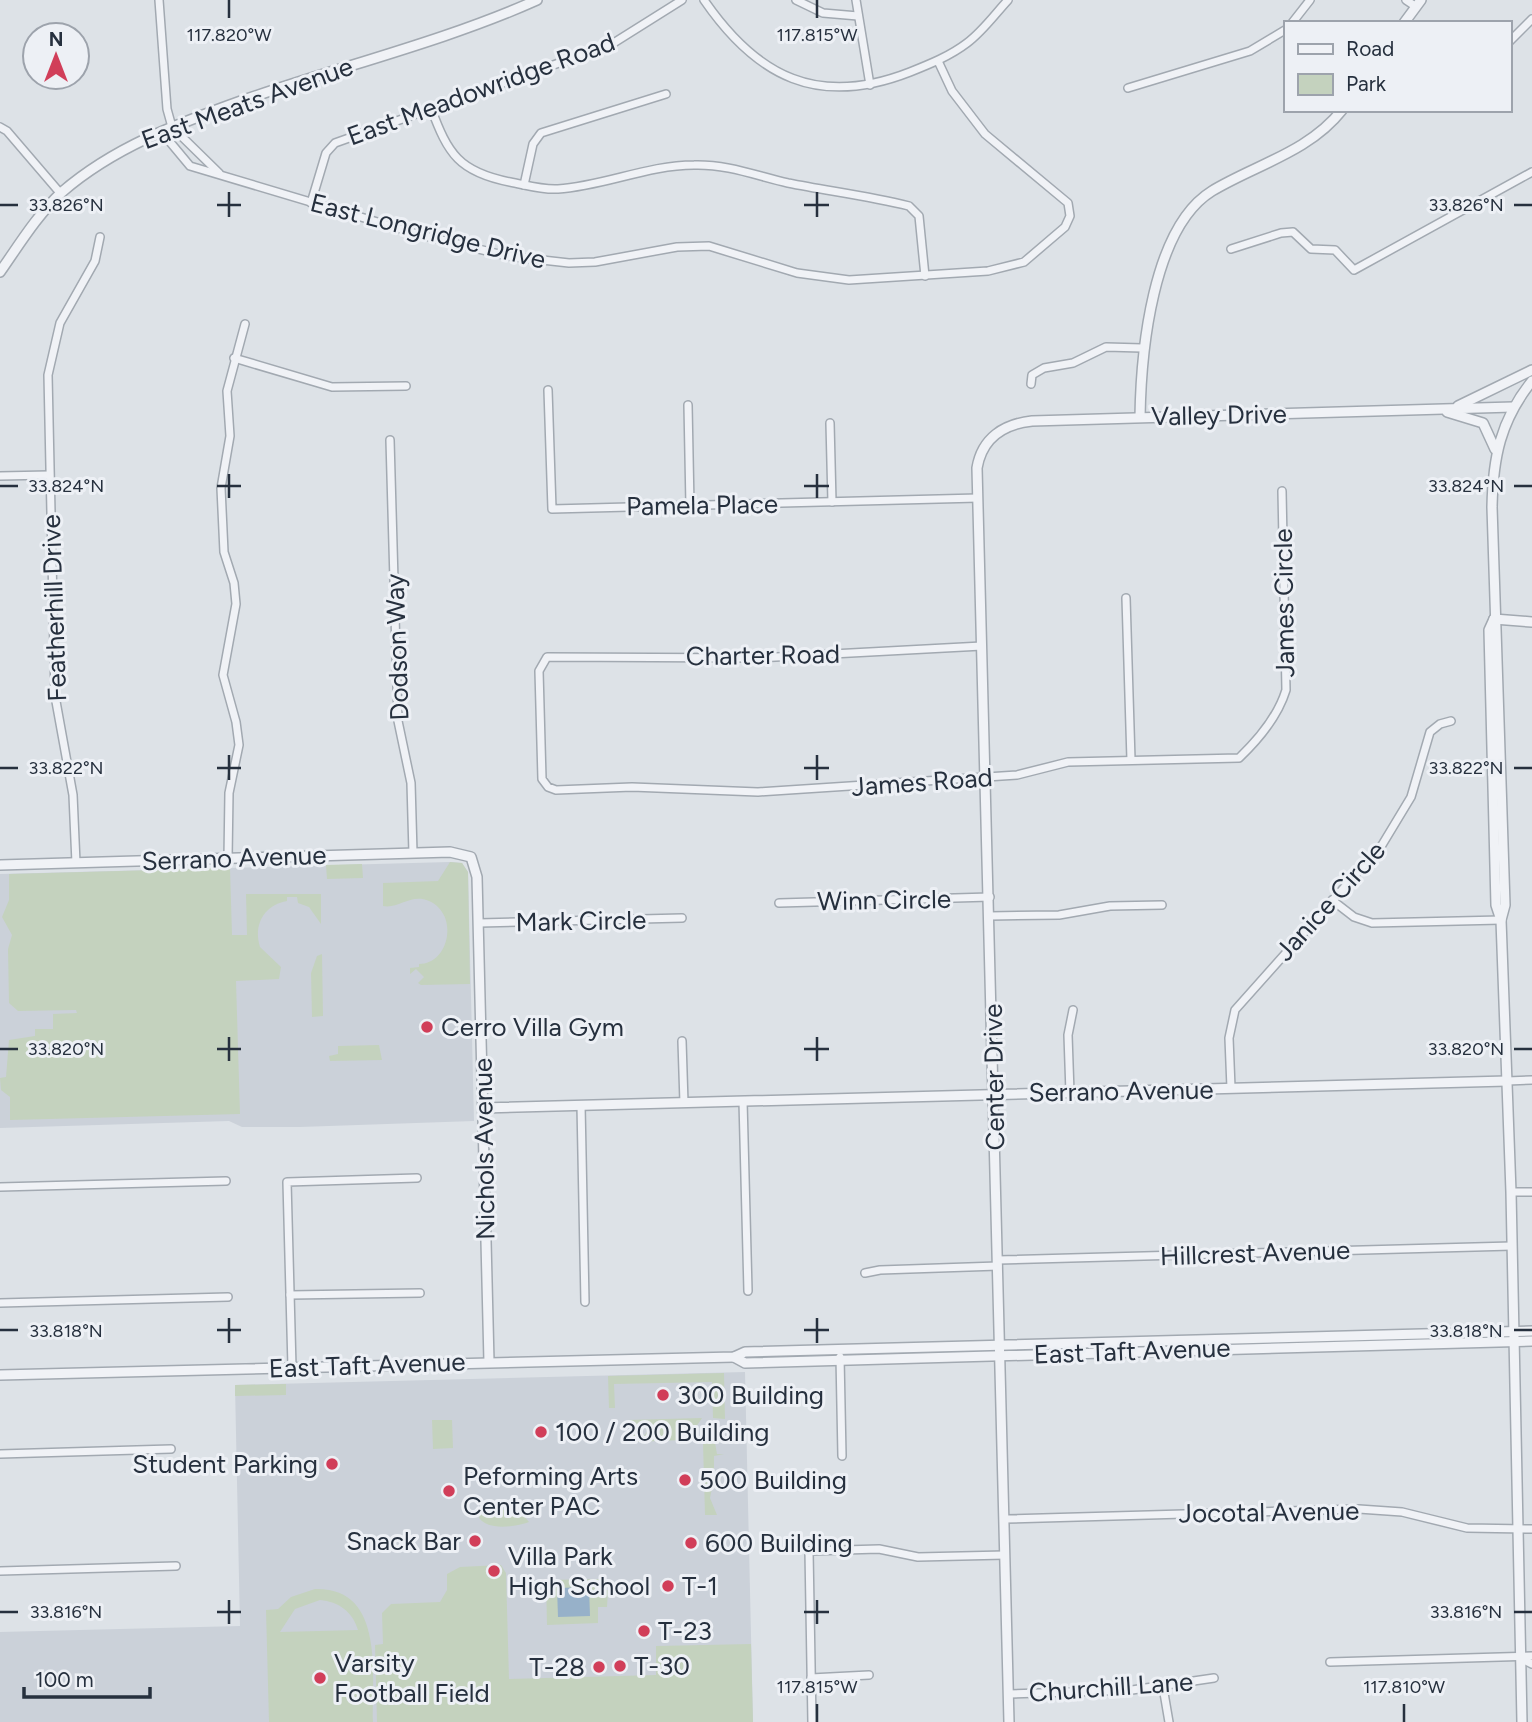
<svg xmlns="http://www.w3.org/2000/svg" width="1532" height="1722" font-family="Figtree,sans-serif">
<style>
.built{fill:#cbd1d9}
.green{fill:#c4d2be;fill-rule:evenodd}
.water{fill:#97b1c9}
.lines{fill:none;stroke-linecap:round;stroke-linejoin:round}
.minor-casing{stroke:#a2a9b1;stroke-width:10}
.tertiary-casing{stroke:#a2a9b1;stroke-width:12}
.minor{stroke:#f0f2f6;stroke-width:7}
.tertiary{stroke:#f0f2f6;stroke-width:9}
.ticks{fill:none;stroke:#26303e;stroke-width:2.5}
.poi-dot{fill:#d13e59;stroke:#edf0f5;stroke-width:2.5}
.labels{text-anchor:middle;stroke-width:6;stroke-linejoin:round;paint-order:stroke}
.street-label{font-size:26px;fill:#26303e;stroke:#edf0f5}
.poi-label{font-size:26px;fill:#26303e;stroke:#edf0f5;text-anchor:start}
.ticks-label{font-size:18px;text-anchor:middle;fill:#26303e;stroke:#edf0f5;stroke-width:6;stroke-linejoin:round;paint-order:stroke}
</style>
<rect width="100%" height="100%" fill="#dde2e7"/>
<g class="built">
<path d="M450,862L462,863L468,872L474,1121L300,1127H242L229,1121L0,1128V874Z"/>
<path d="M745,1372L753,1722H0V1632L240,1626L235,1385Z"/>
</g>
<g class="green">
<path d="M450,862L462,863L468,872L470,984L421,985L418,983L424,977L416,969L410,974V968L419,967V964C450,964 459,914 429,901C411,893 399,909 383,906V883L438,881Z"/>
<path d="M362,864L363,878L327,879L326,865Z"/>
<path d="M230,868L232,935H247L246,894H321V924L309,907L298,903L297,897H287V901C264,905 253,925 260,947L281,967L279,979L236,981L240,1114L10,1120V1097L1,1090L0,1078L6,1077L9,1040L35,1036V1029H53V1014L77,1013L76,1010L18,1011L9,1003L8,949L12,935L2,917L9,900V874Z"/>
<path d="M322,954L323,1016L312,1017L311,973L317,956Z"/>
<path d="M379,1045L382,1060L330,1061L329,1056L338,1054V1046Z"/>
<path d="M724,1373L725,1419L713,1418L712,1382L614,1384L615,1408H609L608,1376Z"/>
<path d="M286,1384V1395L235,1396V1385Z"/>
<path d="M702,1418L694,1430L693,1440H686L688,1437L683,1434V1440L633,1442V1433L645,1435L648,1430L643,1427L633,1430V1424H627V1420Z"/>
<path d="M432,1420H452L453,1448L433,1449Z"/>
<path d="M703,1443H715L717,1454H724L714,1456V1480H721L712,1488L710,1498L717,1515H705Z"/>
<path d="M483,1504L523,1515L529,1522C515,1527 489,1531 479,1518Z"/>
<path d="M501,1565L506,1573L509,1679L656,1675V1646L751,1644L753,1722H377L375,1645L383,1644L382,1613L391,1604L440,1602L447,1590V1574L460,1567Z"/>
<path d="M600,1579V1590H608L607,1607H598V1623L547,1625L546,1580Z"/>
<path d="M315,1589C385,1587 372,1674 373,1722H269L266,1610L278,1609L291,1597ZM320,1600C339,1602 352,1611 358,1630L280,1632L295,1609Z"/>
</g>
<path class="water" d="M589,1587L590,1616L558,1617L557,1588Z"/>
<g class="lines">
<defs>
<g id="minor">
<path d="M159,0L167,109L172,127L170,142L190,166L421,235L507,256L569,263L595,262L677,247L709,246L797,273L849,280L988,271L1024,262L1065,227L1070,216L1068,203L985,134L952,91L938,61"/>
<path d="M704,0C757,77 818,108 910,72C930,64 950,56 967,43C983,31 995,14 1008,0"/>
<path d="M796,0L823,13L858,16"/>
<path d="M856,0L870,85"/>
<path d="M1406,0L1415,6"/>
<path d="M1292,23L1310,0"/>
<path d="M1509,42L1532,19"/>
<path d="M1128,88L1250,51L1285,30"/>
<path d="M431,108C448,154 459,172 510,182C526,185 542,190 558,189C604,186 648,165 694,165C727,164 757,176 788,183C828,191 869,196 909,206L919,216L925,276"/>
<path d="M0,127L7,131L61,194"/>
<path d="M172,127L219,173"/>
<path d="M524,185L533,144L541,133L666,94"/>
<path d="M311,203L326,153L335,143L612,44L682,0"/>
<path d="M1231,249L1281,233L1293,232L1311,249L1335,250L1354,270L1532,172"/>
<path d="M234,358L332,387L406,386"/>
<path d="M1031,384L1032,375L1044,368L1073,363L1106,347L1142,348"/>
<path d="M548,390L552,509L978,498"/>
<path d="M688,405L690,506"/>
<path d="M830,423L832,502"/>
<path d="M390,440L398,721L411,783L413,853"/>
<path d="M0,476L49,475"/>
<path d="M1126,598L1131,760"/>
<path d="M982,646L759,658L547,657L539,671L542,779L548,787L556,790L632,787L758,792L1017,775L1068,762L1239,758C1259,739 1278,716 1286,690L1282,491"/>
<path d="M228,858L229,793L239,745L236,722L223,675L236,604L234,583L224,552L221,488L230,436L227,391L245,324"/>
<path d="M76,863L73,795L55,696L48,375L60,323L95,261L100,237"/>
<path d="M1332,900L1354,917L1372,923L1501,920"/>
<path d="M779,903L990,897"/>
<path d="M990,916L1059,915L1110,906L1162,905"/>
<path d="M479,923L682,918"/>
<path d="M682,1041L684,1103"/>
<path d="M1507,1081L1532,1080"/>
<path d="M1231,1088L1229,1038L1235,1010L1382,845L1411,797L1430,732L1440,724L1451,721"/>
<path d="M1070,1093L1068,1035L1073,1010"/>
<path d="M743,1101L748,1291"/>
<path d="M581,1105L585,1302"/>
<path d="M0,1187L226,1181"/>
<path d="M1511,1192H1532"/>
<path d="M998,1260L1512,1246"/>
<path d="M865,1273L880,1270L998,1266"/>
<path d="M290,1295L420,1293"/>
<path d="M0,1303L228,1297"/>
<path d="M840,1357L842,1456"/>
<path d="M292,1367L287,1182L417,1178"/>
<path d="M0,1454L171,1449"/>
<path d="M1005,1519L1359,1509L1402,1512L1467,1528L1532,1529"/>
<path d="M0,1571L176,1566"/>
<path d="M1520,1658L1532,1664"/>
<path d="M1330,1662L1532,1656"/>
<path d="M811,1678L869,1675"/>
<path d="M1163,1687L1169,1722"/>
<path d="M1009,1694L1132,1690L1214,1678"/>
<path d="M812,1722L809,1551L879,1549L918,1557L1005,1555"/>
</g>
<g id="tertiary">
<path d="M1404,23L1421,0"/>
<path d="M0,272C19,245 37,215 62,192C114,147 177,124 241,101C338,67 443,42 537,0"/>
<path d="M1458,406L1532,370"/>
<path d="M1447,412L1483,423L1495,449"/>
<path d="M1140,417C1141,353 1152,228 1212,191C1255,165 1309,152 1342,110"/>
<path d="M1494,619L1489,630L1496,905L1501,920"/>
<path d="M1494,619L1532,622"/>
<path d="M0,865L450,852L471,857L477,877L489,1362"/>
<path d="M483,1108L1507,1081"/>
<path d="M734,1357L745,1363L1532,1341"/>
<path d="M0,1375L734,1357L745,1352L1532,1331"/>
<path d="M1009,1722L977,468C982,438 1004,424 1032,421L1513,407"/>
<path d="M1522,1722L1511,1192L1501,920L1505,905L1492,507C1493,458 1500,421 1532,381"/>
</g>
</defs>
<use href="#minor" class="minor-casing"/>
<use href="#tertiary" class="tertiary-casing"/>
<use href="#minor" class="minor"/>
<use href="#tertiary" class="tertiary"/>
</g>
<path class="ticks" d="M229,0V18M817,0V18M229,192V217M817,192V217M0,205H18M217,205H241M804,205H829M1514,205H1532M229,474V498M817,474V498M0,486H18M217,486H241M804,486H829M1514,486H1532M229,755V780M817,755V780M0,768H18M217,768H241M804,768H829M1514,768H1532M229,1037V1061M817,1037V1061M0,1049H18M217,1049H241M804,1049H829M1514,1049H1532M229,1318V1343M817,1318V1343M0,1330H18M217,1330H241M804,1330H829M1514,1330H1532M229,1600V1624M817,1600V1624M0,1612H18M217,1612H241M804,1612H829M1514,1612H1532M817,1704V1722M1404,1704V1722"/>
<g class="poi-dot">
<circle cx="427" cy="1027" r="7"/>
<circle cx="663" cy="1395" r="7"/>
<circle cx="541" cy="1432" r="7"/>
<circle cx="332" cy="1464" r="7"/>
<circle cx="685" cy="1480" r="7"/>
<circle cx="449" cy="1491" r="7"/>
<circle cx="475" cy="1541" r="7"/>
<circle cx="691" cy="1543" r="7"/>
<circle cx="494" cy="1571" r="7"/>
<circle cx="668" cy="1586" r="7"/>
<circle cx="644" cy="1631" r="7"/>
<circle cx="620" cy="1666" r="7"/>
<circle cx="599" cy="1667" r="7"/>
<circle cx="320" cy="1678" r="7"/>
</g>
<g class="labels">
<g class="street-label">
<text transform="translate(481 89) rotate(-20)" y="9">East Meadowridge Road</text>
<text transform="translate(247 103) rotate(-20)" y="9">East Meats Avenue</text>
<text transform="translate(428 231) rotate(14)" y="9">East Longridge Drive</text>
<text transform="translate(1219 415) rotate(-1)" y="9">Valley Drive</text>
<text transform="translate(702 505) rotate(-1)" y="9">Pamela Place</text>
<text transform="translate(1284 603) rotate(-91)" y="9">James Circle</text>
<text transform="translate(54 608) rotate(-92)" y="9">Featherhill Drive</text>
<text transform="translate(397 647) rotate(-92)" y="9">Dodson Way</text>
<text transform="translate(763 655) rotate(-1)" y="9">Charter Road</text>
<text transform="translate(922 782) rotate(-4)" y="9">James Road</text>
<text transform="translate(234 858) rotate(-2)" y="9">Serrano Avenue</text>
<text transform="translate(884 900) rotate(-1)" y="9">Winn Circle</text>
<text transform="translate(1330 901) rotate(-48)" y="9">Janice Circle</text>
<text transform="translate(581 921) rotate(-1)" y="9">Mark Circle</text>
<text transform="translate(994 1077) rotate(-91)" y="9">Center Drive</text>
<text transform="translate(1121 1091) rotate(-1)" y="9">Serrano Avenue</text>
<text transform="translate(484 1149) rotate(-91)" y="9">Nichols Avenue</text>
<text transform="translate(1255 1253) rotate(-2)" y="9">Hillcrest Avenue</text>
<text transform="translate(1132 1351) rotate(-2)" y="9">East Taft Avenue</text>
<text transform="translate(367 1365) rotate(-2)" y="9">East Taft Avenue</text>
<text transform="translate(1269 1512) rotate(-1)" y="9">Jocotal Avenue</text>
<text transform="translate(1111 1687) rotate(-4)" y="9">Churchill Lane</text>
</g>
<g class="poi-label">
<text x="441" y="1036">Cerro Villa Gym</text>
<text x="677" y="1404">300 Building</text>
<text x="555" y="1441">100 / 200 Building</text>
<text x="318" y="1473" text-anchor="end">Student Parking</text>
<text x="463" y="1485">Peforming Arts<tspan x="463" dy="30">Center PAC</tspan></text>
<text x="699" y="1489">500 Building</text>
<text x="461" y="1550" text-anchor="end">Snack Bar</text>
<text x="705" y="1552">600 Building</text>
<text x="508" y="1565">Villa Park<tspan x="508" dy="30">High School</tspan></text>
<text x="682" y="1595">T-1</text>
<text x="658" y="1640">T-23</text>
<text x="334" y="1672">Varsity<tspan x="334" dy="30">Football Field</tspan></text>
<text x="634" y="1675">T-30</text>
<text x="585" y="1676" text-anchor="end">T-28</text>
</g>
</g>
<g class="ticks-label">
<text x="229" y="41">117.820°W</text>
<text x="817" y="41">117.815°W</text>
<text x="66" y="211">33.826°N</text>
<text x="1466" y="211">33.826°N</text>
<text x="66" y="492">33.824°N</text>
<text x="1466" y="492">33.824°N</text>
<text x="66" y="774">33.822°N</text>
<text x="1466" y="774">33.822°N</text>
<text x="66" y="1055">33.820°N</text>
<text x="1466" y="1055">33.820°N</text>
<text x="66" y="1337">33.818°N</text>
<text x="1466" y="1337">33.818°N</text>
<text x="66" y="1618">33.816°N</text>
<text x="1466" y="1618">33.816°N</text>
<text x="817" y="1693">117.815°W</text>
<text x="1404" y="1693">117.810°W</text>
</g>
<rect x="1284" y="21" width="228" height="91" fill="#edf0f5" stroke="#9da3ac" stroke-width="2"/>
<rect x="1298" y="44" width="35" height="10" fill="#f0f2f6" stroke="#9da3ac" stroke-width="2"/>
<text x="1346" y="56" font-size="21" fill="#26303e">Road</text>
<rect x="1298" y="74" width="35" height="21" fill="#c4d2be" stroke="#9da3ac" stroke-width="2"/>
<text x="1346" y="91" font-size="21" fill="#26303e">Park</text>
<g transform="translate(56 56)"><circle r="33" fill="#edf0f5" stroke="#9da3ac" stroke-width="2"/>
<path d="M0-5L12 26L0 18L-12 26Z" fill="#d13e59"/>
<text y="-10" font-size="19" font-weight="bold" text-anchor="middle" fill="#26303e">N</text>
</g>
<path d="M24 1687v10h126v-10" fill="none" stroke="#26303e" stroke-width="3.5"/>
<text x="35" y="1687" font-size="21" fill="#26303e" stroke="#edf0f5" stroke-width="5" paint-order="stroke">100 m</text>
</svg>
